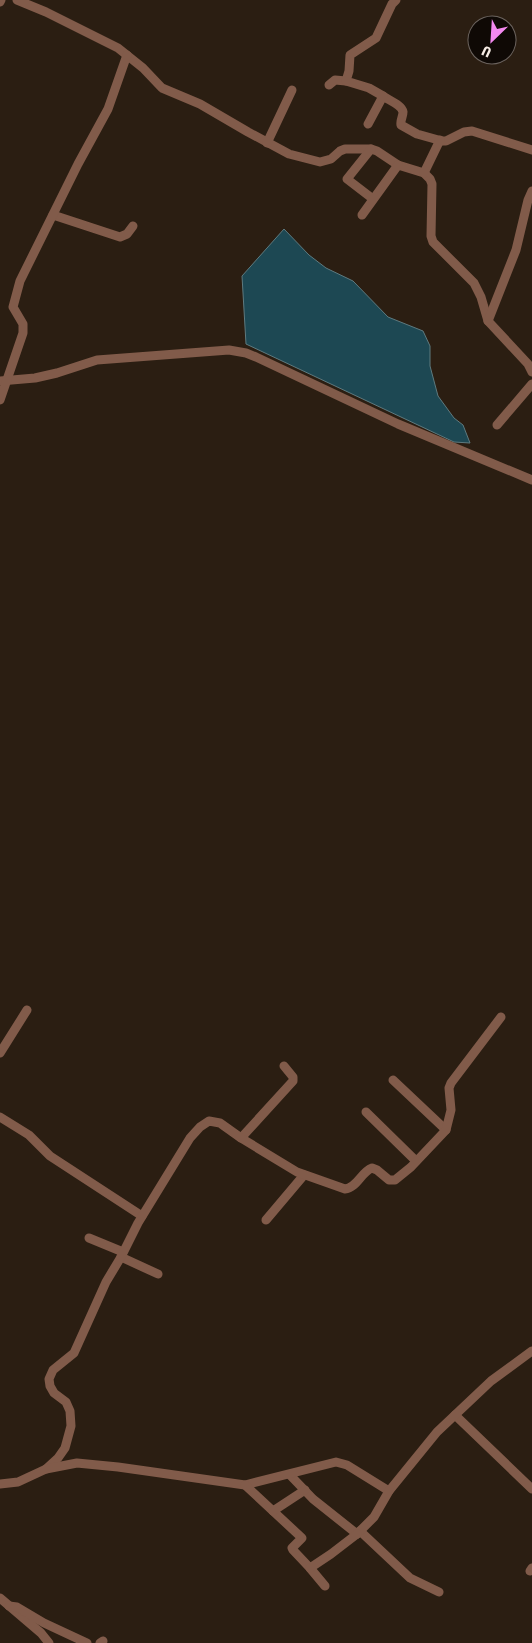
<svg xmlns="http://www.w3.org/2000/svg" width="532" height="1643" font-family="'Fira Sans Condensed',sans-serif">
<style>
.water{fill:#1d4853;stroke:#5e7a7f}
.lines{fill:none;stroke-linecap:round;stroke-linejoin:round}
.minor{stroke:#815b4a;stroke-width:9}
</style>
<rect width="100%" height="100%" fill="#2b1e12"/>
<path class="water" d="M284,229L309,255L326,268L353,281L388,317L423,331L430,346V366L438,396L454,418L463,425L470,443L454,442L246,344L242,276Z"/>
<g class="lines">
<g class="minor">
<path d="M17,0L46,12L118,48L143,68L162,88L200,104L248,132L289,154L320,162L331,159L340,151L345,149H371L377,151L398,165L424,173L430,179L432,184L431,236L433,242L474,283L481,297L488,321L528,364L532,372"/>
<path d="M0,2L1,0"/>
<path d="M329,85L335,80L346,81"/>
<path d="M383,96C388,100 402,105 403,112C403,117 400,120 401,125L417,134L442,141H446L464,132L472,131L532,150"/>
<path d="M368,124L383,96L369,88L346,81L349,71L350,55L376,38L392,4L396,0"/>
<path d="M267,143L292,90"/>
<path d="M371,149L347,179L373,199"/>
<path d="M424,173L440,140"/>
<path d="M53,215L120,237L127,234L133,226"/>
<path d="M362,215L398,165"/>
<path d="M488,321L516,250L528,200L532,191"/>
<path d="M0,381L35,378L57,373L97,360L229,350L246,353L256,357L398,424L532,480"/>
<path d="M0,400L23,333V324L13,307L20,281L78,164L108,109L127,55"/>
<path d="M497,425L532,384"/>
<path d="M0,1053L27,1010"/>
<path d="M393,1080L446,1130"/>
<path d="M366,1112L416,1161"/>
<path d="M0,1117L29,1135L50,1156L142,1216"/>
<path d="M241,1138L293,1081V1077L284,1066"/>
<path d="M266,1220L304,1175"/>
<path d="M89,1238L123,1252"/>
<path d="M121,1257L158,1274"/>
<path d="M455,1415L532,1489"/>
<path d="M46,1469L58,1458L65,1448L71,1426L70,1411L66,1402L54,1393L50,1386L49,1379L53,1370L74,1353L106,1282L121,1257L138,1223L190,1138L200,1127L209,1121L220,1123L241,1138L297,1172L345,1189C357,1188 361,1172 372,1168L377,1170L389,1180H395L411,1167L446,1130L451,1110L449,1088L451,1083L501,1017"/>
<path d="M290,1475L313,1499L357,1534L360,1531L410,1578L439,1592"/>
<path d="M0,1484L18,1482L46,1469L77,1463L118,1467L245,1485L336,1462L347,1465L389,1491"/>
<path d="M245,1485L302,1538L292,1548L293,1550L310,1568L325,1586"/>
<path d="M273,1511L305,1490"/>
<path d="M360,1531L374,1517L389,1491L437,1432L491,1381L532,1351"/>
<path d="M310,1568L331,1554L357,1534"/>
<path d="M530,1571L532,1568"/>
<path d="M0,1598L41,1633L49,1643"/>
<path d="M9,1606L17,1607L44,1623L87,1643"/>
<path d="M100,1643L103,1641"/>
</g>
</g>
<g transform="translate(492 40) rotate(205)"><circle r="24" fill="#0f0905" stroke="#6c645f"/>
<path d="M0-4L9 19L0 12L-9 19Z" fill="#f489f0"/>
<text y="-8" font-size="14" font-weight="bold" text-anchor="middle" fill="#f7ede5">U</text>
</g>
</svg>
